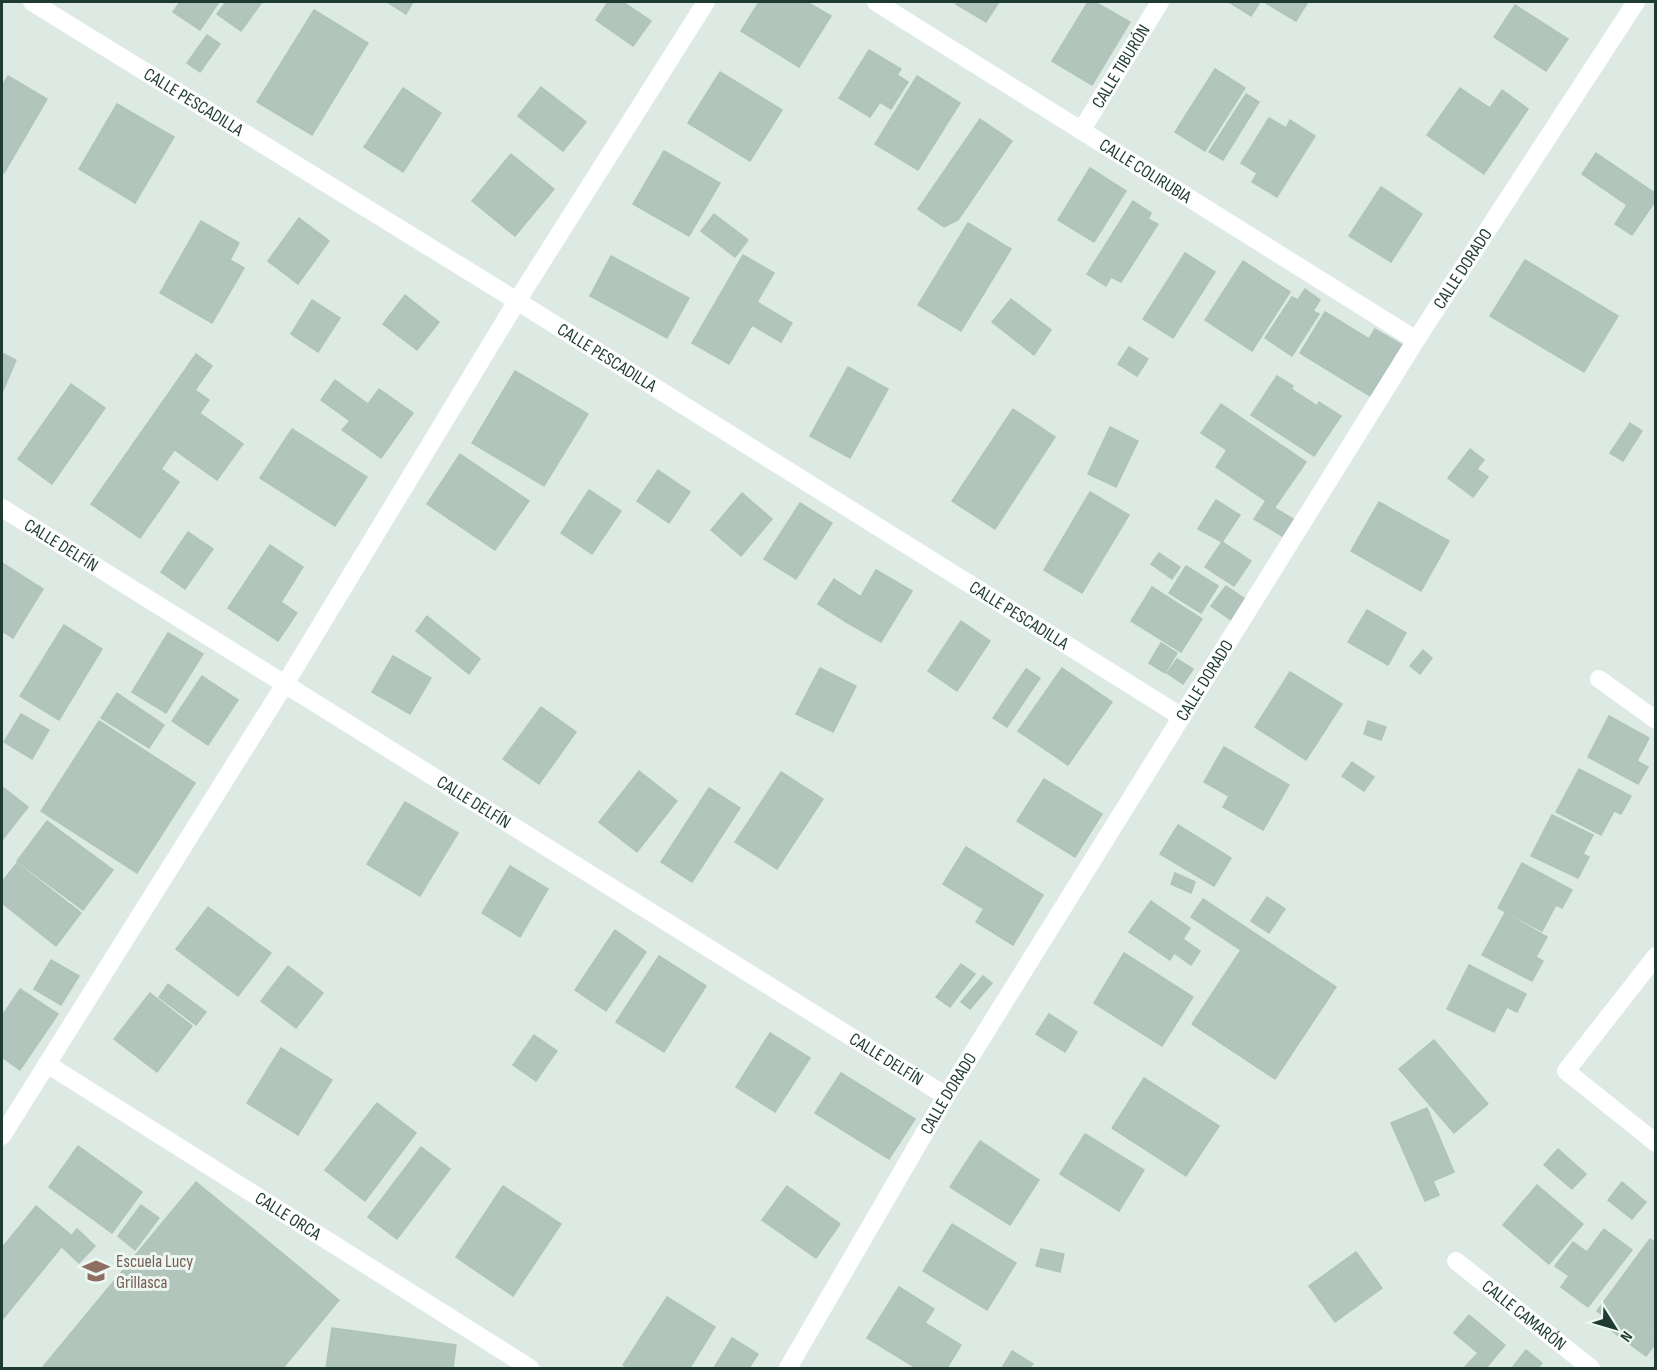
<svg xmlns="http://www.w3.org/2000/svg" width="1657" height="1370" font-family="'Sofia Sans Condensed',sans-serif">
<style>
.building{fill:#b2c5bc;stroke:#afc4ba;stroke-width:1.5}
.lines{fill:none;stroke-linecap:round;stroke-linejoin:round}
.street{stroke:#fff;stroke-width:18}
.labels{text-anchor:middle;stroke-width:6;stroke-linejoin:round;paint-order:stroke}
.street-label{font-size:18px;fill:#1d3b30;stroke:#edf7f1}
.education-label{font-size:18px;fill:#785e54;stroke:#edf7f1;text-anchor:start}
</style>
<rect width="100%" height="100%" fill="#ddeae3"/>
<g class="building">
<path d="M180,2H219L200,30L173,12Z"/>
<path d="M226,2H262L241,31L217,14Z"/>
<path d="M387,2H413L406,14Z"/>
<path d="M608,2H623L651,21L633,46L596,20Z"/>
<path d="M759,2H807L831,16L799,67L741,31Z"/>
<path d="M958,2H999L986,22L956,4Z"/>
<path d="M1088,2H1095L1130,22L1092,85L1052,61Z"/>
<path d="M1229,2H1260L1251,16Z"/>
<path d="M1264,2H1308L1296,21Z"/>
<path d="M1515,5L1568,39L1546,71L1494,37Z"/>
<path d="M314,10L368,43L312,135L257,102Z"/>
<path d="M207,35L220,44L200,72L187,63Z"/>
<path d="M869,50L901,69L897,75L908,82L891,109L880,102L870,117L839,98Z"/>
<path d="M1215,69L1245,88L1205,151L1175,132Z"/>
<path d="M720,72L782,110L750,161L688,123Z"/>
<path d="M8,76L47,99L4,173L2,171V86Z"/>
<path d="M917,76L960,103L918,170L875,144Z"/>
<path d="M541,87L586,122L563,151L518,116Z"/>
<path d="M403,88L441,113L403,172L364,147Z"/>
<path d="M1460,88L1490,108L1502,90L1528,109L1484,174L1427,135Z"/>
<path d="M1246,94L1259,102L1223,160L1209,152Z"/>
<path d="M117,104L174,137L135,203L79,169Z"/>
<path d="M1269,118L1286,128L1290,120L1315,136L1277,197L1252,182L1257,173L1241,163Z"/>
<path d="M980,119L1012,141L958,220L944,227L918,209Z"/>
<path d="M664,151L720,183L689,236L633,204Z"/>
<path d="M1596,153L1656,194V200L1632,235L1615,224L1627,205L1582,174Z"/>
<path d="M511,154L554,189L515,236L472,201Z"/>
<path d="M1090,168L1126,191L1094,242L1058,220Z"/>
<path d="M1381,187L1422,214L1391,262L1349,236Z"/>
<path d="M1133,201L1151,213L1148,219L1158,224L1121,282L1111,277L1106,286L1087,274Z"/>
<path d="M714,214L748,240L735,257L701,231Z"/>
<path d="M299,218L329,241L298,284L268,261Z"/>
<path d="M201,221L239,243L230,260L244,268L212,323L160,293Z"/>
<path d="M968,223L1011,249L961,331L918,305Z"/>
<path d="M1185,253L1215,272L1173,338L1143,319Z"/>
<path d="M743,255L774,273L757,302L792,323L781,342L752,325L729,364L692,343Z"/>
<path d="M611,256L689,298L667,338L590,296Z"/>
<path d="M1525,260L1618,316L1584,372L1490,316Z"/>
<path d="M1243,261L1290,292L1252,351L1205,320Z"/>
<path d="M1305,289L1320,300L1313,311L1319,314L1292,356L1265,338L1292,297L1298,300Z"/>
<path d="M405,295L439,322L417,350L383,324Z"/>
<path d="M1011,299L1051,330L1034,355L992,322Z"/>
<path d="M312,300L340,318L318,352L291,334Z"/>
<path d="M1325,312L1369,339L1375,329L1402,345L1370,396L1300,353Z"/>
<path d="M1129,347L1148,359L1137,376L1118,364Z"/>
<path d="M2,353L16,360L2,393Z"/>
<path d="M196,354L212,366L195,390L209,400L161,469L179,482L140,538L91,504Z"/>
<path d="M848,367L888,389L850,458L810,436Z"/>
<path d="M515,371L588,414L544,486L472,443Z"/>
<path d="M1277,376L1293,386L1291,389L1317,406L1319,402L1341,416L1314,456L1251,415Z"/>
<path d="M335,380L368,404L379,389L413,413L381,458L342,430L350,421L321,400Z"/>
<path d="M71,384L105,408L52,484L18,459Z"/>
<path d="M1221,404L1306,462L1275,507L1216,467L1227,450L1201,433Z"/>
<path d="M1013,409L1055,437L995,529L952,501Z"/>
<path d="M201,414L243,444L217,480L175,450Z"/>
<path d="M1630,423L1642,431L1623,461L1610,453Z"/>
<path d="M1110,427L1138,441L1116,487L1088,474Z"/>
<path d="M292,429L367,477L335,526L260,478Z"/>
<path d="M1470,449L1484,460L1477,469L1488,477L1473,497L1448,478Z"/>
<path d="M460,454L529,501L495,550L427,504Z"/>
<path d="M658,470L690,492L669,523L637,501Z"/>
<path d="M589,490L621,511L592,554L561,533Z"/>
<path d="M1090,492L1129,515L1082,593L1044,570Z"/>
<path d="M742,493L772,519L741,556L711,530Z"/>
<path d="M1216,500L1240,515L1222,542L1198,529Z"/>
<path d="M1265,502L1293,519L1282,536L1254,519Z"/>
<path d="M1379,502L1449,541L1421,591L1351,551Z"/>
<path d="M800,503L832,523L796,579L764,559Z"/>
<path d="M188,532L213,549L185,589L161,572Z"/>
<path d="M1222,542L1251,561L1234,586L1205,567Z"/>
<path d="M270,545L303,567L281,602L297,613L278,641L228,608Z"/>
<path d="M1159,553L1180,567L1172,579L1151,564Z"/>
<path d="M2,563L43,589L13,638L2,631Z"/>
<path d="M1186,566L1218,586L1201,613L1169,593Z"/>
<path d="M876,570L912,591L881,642L846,622Z"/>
<path d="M834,579L861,597L846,622L818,604Z"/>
<path d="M1226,586L1245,599L1231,620L1211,606Z"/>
<path d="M1152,587L1202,619L1181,652L1131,621Z"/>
<path d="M1367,610L1406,633L1388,665L1348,642Z"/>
<path d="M427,616L480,659L469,674L416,631Z"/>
<path d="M961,621L990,641L957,691L928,671Z"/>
<path d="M64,625L102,649L59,720L20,696Z"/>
<path d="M168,633L203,654L166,713L132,692Z"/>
<path d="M1161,643L1177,653L1165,673L1149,663Z"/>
<path d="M1423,650L1432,658L1420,674L1410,666Z"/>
<path d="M393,656L431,678L410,714L372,692Z"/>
<path d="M1177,659L1193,669L1183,684L1167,673Z"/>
<path d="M820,668L856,686L833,732L796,714Z"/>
<path d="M1062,668L1112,702L1068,765L1018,731Z"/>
<path d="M1026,669L1040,678L1007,727L993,718Z"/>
<path d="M1290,672L1342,704L1306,760L1255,727Z"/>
<path d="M202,676L238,700L208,745L172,721Z"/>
<path d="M117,693L164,725L149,748L101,718Z"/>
<path d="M541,707L576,732L539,784L503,759Z"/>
<path d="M21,714L49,730L32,759L4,742Z"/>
<path d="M1609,716L1649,738L1637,761L1648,767L1638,784L1588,757Z"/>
<path d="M99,721L195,783L137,873L41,811Z"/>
<path d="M1368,721L1386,727L1381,740L1364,734Z"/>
<path d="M1224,747L1289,785L1263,830L1223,807L1229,796L1204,782Z"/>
<path d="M1352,762L1374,777L1364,791L1342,776Z"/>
<path d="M1579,769L1631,796L1621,814L1614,811L1601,835L1556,812Z"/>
<path d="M639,771L677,801L637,852L599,822Z"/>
<path d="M781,772L823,799L777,869L735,842Z"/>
<path d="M1044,779L1102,814L1075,857L1017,821Z"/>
<path d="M4,788L28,807L2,840V792Z"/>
<path d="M709,788L740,808L692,882L661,862Z"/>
<path d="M405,802L458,833L420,896L367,864Z"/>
<path d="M1552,815L1593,835L1583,854L1589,857L1578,878L1531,856Z"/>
<path d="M47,821L113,870L83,910L17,861Z"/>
<path d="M1178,825L1231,858L1214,886L1160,854Z"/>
<path d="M966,847L1043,895L1013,945L976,922L984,909L943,884Z"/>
<path d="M17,863L81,913L56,946L2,903V882Z"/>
<path d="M1522,863L1572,890L1562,908L1556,905L1542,931L1498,908Z"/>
<path d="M510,866L548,889L520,937L482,913Z"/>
<path d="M1175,873L1195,882L1191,893L1171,884Z"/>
<path d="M1267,897L1285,909L1269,933L1251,921Z"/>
<path d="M1203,899L1336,987L1275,1079L1192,1024L1241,950L1191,917Z"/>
<path d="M1151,901L1190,928L1183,939L1200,951L1191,965L1174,953L1170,960L1129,932Z"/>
<path d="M208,907L271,953L238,996L176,949Z"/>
<path d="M1505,913L1547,937L1536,957L1543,961L1532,981L1482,955Z"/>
<path d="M615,930L646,952L606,1011L575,990Z"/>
<path d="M1124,953L1193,997L1162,1046L1094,1003Z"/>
<path d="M659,956L706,986L664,1052L616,1022Z"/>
<path d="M51,960L79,976L61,1005L34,989Z"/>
<path d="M961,964L975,974L950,1007L936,997Z"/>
<path d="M1469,965L1526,994L1517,1012L1507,1007L1494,1032L1447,1009Z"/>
<path d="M288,966L323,993L296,1028L261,1001Z"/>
<path d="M983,976L992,983L970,1009L961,1002Z"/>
<path d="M168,984L206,1012L196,1025L159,997Z"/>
<path d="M20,989L58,1014L20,1070L2,1057V1016Z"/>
<path d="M150,993L192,1026L157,1072L114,1039Z"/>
<path d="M1049,1014L1077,1032L1065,1052L1036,1034Z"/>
<path d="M770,1033L810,1058L775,1112L736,1087Z"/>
<path d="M534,1035L557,1051L536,1081L513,1065Z"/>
<path d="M1434,1040L1488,1104L1454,1133L1399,1069Z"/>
<path d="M281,1048L332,1080L298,1135L247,1103Z"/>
<path d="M841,1073L915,1119L889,1159L815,1113Z"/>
<path d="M1144,1078L1219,1126L1186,1176L1112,1128Z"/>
<path d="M377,1103L416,1133L365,1201L325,1170Z"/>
<path d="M1427,1108L1454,1172L1433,1181L1439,1195L1425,1201L1391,1123Z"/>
<path d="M1085,1134L1144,1170L1119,1211L1060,1174Z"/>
<path d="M980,1141L1039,1180L1010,1225L950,1187Z"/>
<path d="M78,1146L142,1192L112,1233L49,1187Z"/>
<path d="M421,1147L450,1169L397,1239L368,1217Z"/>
<path d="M1558,1149L1586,1174L1572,1189L1544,1165Z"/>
<path d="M196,1182L339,1300L283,1368H42Z"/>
<path d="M1622,1182L1646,1202L1632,1219L1608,1200Z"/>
<path d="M1537,1185L1583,1224L1549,1264L1503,1225Z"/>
<path d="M503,1186L561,1224L513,1296L456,1257Z"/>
<path d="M787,1186L840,1224L816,1258L762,1220Z"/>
<path d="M141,1205L159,1218L135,1250L118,1236Z"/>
<path d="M36,1206L71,1235L2,1320V1248Z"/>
<path d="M952,1224L1016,1263L987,1310L923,1271Z"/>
<path d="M77,1229L95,1246L79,1263L62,1247Z"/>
<path d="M1604,1229L1632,1250L1588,1307L1561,1287L1569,1276L1555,1266L1573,1242L1587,1252Z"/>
<path d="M1650,1239L1656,1243V1328L1652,1333L1656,1334V1343L1646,1356L1608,1328L1612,1322L1597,1311Z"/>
<path d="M1041,1249L1064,1254L1060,1272L1036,1266Z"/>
<path d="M1356,1252L1382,1288L1335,1322L1309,1286Z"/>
<path d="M899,1287L934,1309L925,1323L961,1345L947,1368H916L867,1338Z"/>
<path d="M667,1297L715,1327L690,1368H628L623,1365Z"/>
<path d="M1469,1315L1505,1345L1486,1368H1464L1478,1353L1454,1333Z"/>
<path d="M332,1328L456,1345L453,1368H326Z"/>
<path d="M732,1338L758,1354L749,1368H714Z"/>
<path d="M1526,1350L1542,1363L1538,1368H1512Z"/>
<path d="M1012,1351L1033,1364L1030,1368H1002Z"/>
</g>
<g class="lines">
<g class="street">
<path id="s1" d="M32,2L517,301L1182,717"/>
<path id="s2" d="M876,2L1416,340"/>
<path id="s3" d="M1081,131L1160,2"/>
<path id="s4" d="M2,508L946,1096"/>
<path d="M1599,679L1656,720"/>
<path d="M1656,956L1566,1071L1656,1143"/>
<path id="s5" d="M47,1064L530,1368"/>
<path d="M2,1136L285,684L517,301L706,2"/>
<path id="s6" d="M1456,1261L1591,1368"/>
<path id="s7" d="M788,1368L946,1096L995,1017L1416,340L1636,2"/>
</g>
</g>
<defs>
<symbol id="school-bare" viewBox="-9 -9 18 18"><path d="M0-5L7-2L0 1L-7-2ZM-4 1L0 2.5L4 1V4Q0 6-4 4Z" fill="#8d6e63" stroke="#edf7f1" stroke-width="2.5" paint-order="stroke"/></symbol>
</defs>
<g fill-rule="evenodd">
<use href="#school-bare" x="77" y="1252" width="38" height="38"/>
</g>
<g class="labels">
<g class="street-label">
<text dy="6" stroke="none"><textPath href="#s3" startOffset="76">CALLE TIBURÓN</textPath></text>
<text dy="6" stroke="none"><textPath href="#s1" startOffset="190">CALLE PESCADILLA</textPath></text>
<text dy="6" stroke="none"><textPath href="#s2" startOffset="318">CALLE COLIRUBIA</textPath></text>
<text dy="6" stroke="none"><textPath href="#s7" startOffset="1290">CALLE DORADO</textPath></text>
<text dy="6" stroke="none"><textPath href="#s1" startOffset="676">CALLE PESCADILLA</textPath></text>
<text dy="6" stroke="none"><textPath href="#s4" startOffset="70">CALLE DELFÍN</textPath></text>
<text dy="6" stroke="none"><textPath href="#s1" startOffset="1162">CALLE PESCADILLA</textPath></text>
<text dy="6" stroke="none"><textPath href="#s7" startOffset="804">CALLE DORADO</textPath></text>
<text dy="6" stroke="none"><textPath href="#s4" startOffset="556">CALLE DELFÍN</textPath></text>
<text dy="6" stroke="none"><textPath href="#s4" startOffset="1042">CALLE DELFÍN</textPath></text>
<text dy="6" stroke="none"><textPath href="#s7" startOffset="318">CALLE DORADO</textPath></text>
<text dy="6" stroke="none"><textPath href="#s5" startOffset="285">CALLE ORCA</textPath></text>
<text dy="6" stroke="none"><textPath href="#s6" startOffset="87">CALLE CAMARÓN</textPath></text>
</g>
<g class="education-label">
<text x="116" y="1267">Escuela Lucy<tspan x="116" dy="21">Grillasca</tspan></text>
</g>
</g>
<rect width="1657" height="1370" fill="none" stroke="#1d3b30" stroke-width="6"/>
<g transform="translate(1615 1328) rotate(127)" stroke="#edf7f1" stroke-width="4.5" paint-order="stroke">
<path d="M0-4.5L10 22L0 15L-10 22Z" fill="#1d3b30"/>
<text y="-9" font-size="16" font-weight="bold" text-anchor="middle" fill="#1d3b30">N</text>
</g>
</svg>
